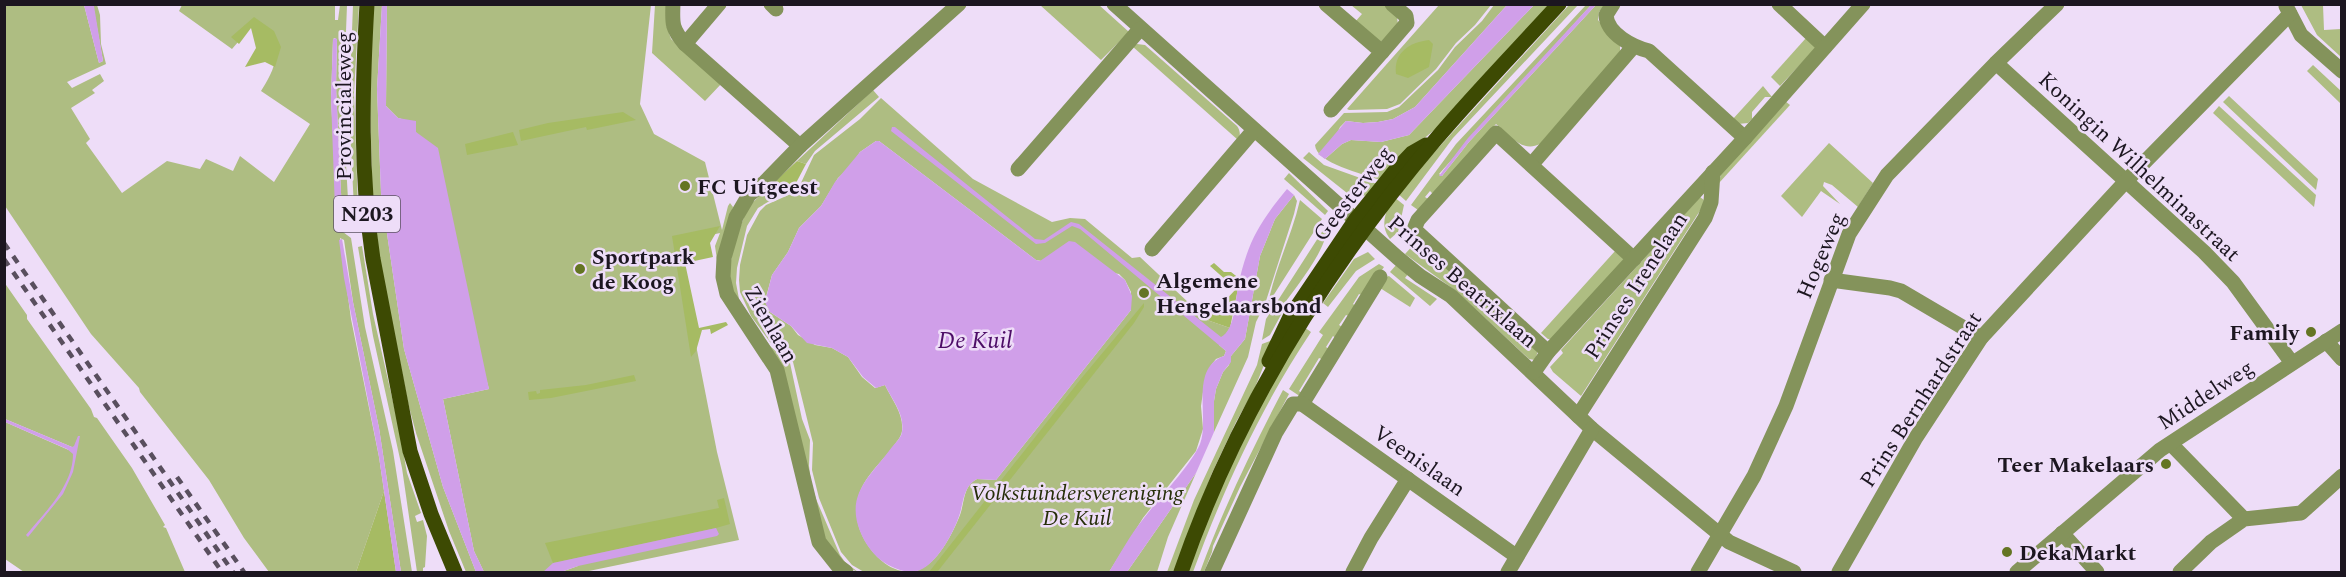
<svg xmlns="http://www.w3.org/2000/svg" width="2346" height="577" font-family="Spectral,serif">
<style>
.green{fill:#aebd82;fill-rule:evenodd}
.forest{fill:#a6bb63}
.water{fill:#d09fe9}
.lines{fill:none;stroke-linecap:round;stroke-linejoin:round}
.minor{stroke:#84935b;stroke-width:15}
.major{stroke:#3d4a03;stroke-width:15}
.rail{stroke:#594f5e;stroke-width:4.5;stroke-dasharray:8 8;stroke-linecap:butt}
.poi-dot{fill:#647523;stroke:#eeddf8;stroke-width:2}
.labels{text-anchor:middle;stroke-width:5;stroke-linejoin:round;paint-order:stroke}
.shield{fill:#eeddf8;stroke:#5b5261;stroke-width:1.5}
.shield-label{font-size:21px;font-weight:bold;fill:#1c1620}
.street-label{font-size:22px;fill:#1c1620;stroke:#eeddf8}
.poi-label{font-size:22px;font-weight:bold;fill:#1c1620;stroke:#eeddf8;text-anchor:start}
.park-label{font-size:22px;font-style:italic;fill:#262e08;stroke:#eeddf8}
.water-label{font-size:24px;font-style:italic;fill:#4d0d67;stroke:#eeddf8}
</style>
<rect width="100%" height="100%" fill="#eeddf8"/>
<g class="green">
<path d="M4,5H84L99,63L103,61L93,5H97L100,15L101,44L106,64L67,82L72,88L100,74L104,81L92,90L95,93L71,108L90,139L86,143L122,193L167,161L200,169L206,159L233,171L240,156L274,182L310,124L261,91C267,82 279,62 274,51C270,43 258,34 251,27L232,49L179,11L182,5H335V20H338L340,5H347L343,111L349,217L337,219L339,229L351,238L365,327L393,451L412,572H401L379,428L353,302L344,240L340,238L351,319L379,457L384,491L356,572H269L244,538L209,480L140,392L139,388L91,334L5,206ZM335,38L337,40L336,87L342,213L337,215L331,98L333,39Z"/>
<path d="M353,5H359L354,93L358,208H354L349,109Z"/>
<path d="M373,5H382L377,89L381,193L404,349L443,487L476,572H466L449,531L416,433L408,403L379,256L372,186L370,94Z"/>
<path d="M387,5H651L640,104L654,134L705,162L722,230L728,206L730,203L733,207L718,267L715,246L720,233L676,243L717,452L739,540L584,572H561L578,566L543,572H484L474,551L443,399L489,389L416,132L409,121L398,118L386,106Z"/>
<path d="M655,5H667L666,24L671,39L722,83L705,101L652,53Z"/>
<path d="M1040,5H1099L1129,32L1101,60Z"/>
<path d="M1351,5H1385L1397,17L1398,25L1381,42L1355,22L1362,14Z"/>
<path d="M1439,5H1491L1475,25L1456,43L1436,69L1400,104L1387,109L1349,110L1347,109Z"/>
<path d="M1494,5H1507L1415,107L1393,119L1378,122L1363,123L1346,121L1340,127L1325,159L1342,144L1351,140L1381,142L1409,135L1534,5H1553L1444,122L1410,150L1380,180C1363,174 1316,163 1315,145L1344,113L1387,112L1399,107L1438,70L1455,47L1482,21Z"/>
<path d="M1569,5H1578L1453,138L1406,201L1397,193Z"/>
<path d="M1586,5H1591L1439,174L1442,176L1469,142L1596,5H1605L1599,12L1598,20L1620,46V53L1540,144C1522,153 1509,135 1496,124L1433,194L1430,191L1425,197L1428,199L1418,210L1411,205L1456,144Z"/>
<path d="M2301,5H2323L2324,30L2341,29V57L2317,35Z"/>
<path d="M1806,38L1816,48L1780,86L1771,77Z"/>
<path d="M1137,44L1145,45L1237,126C1240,130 1241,136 1238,140L1132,46Z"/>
<path d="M2313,65L2341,91V104L2307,71Z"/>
<path d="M1763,86L1772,97H1765L1752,112V119L1748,123L1738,124L1732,120Z"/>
<path d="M873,90L879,97L815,151L806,164L797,161Z"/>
<path d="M2229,96L2318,179L2316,190L2223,102Z"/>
<path d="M881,98L973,179L1052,222L1070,218L1085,219L1132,258L1140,257L1207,320L1230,328L1219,345L1226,351L1224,356L1216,359L1212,364L1204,385L1201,406L1203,429L1196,451L1143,518L1109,572H864L852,565L841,552L819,498L812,470L813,443L793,362L770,342L751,316L740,292L739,280L740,265L747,235L760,211L766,205L793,193L800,185L814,155L860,119ZM876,141H879L1036,260L1119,274L1125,280L1131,292V310L996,480L977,479C963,486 965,501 960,515C953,533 937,565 916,571C905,574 889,568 882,561C869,550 859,534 857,518C853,486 875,470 893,447C896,442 901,438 902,431C904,414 892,400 885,385L875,388L862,377L848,357L832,348L815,345L798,335L791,326L770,312L765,301L772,275L788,252L799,228L821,206L838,178L850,167L860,152Z"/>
<path d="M1785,101L1790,105L1719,183L1721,173Z"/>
<path d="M2219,106L2316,195L2314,207L2213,113Z"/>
<path d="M1829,143L1873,183L1858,207L1832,185L1824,182L1823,186L1840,204L1821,191L1802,217L1781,196Z"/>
<path d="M1309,152L1324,165L1377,184L1368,195L1356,197L1347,193L1303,158Z"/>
<path d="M1289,173L1328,211L1325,215L1284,179Z"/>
<path d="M769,187L774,196H778L758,208L747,226L737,268L736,283L739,299L760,332L771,347L790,363L802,419L810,440L809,466L811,483L816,499L840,555L845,562L858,572L849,568L826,543L780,366L735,298L728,277L734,243L748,207Z"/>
<path d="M1294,195L1297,201L1294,214L1265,304L1256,322L1248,357L1214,432V401L1216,389L1223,372L1229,365L1231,356L1245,339L1260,256L1275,219Z"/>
<path d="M1394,197L1404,205L1398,232L1390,239C1379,225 1386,210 1394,197Z"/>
<path d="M1700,197L1704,200L1703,206L1581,396L1553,372L1550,367L1563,353L1561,350Z"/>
<path d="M1300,200L1322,219L1268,304C1275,268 1292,235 1300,200Z"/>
<path d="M1327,224C1330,248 1293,290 1279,311L1282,313L1270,335L1262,340L1266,319Z"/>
<path d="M1417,241L1538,351L1535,360L1529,359L1456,291L1405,254Z"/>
<path d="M362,246L373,314L399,428L407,473L421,513L415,516L417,522L423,520L427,536L425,567L423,568V572H417L402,468L373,336L358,247Z"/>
<path d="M1616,250L1625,258L1595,293L1589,287L1595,293L1551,339H1548L1541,333Z"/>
<path d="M1368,252L1375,259L1356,271L1328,307L1323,303L1354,259Z"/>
<path d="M1379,264L1384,267L1364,296L1359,294L1353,304L1357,307L1351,317L1346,315L1339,325L1344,328L1337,339L1333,336L1326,347L1330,350L1324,360L1319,358L1299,391L1303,394L1301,397L1289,389L1323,335L1319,332L1359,277Z"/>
<path d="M1397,264L1408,274L1405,278L1437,299L1430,306L1390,272Z"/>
<path d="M1389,276L1415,298L1410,307L1380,288L1386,277Z"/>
<path d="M4,282L27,315V319L91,409L94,417L97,418L132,468L165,525L163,527L166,528L185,572H24L5,559V422L71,451L72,447L5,419Z"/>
<path d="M1304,327L1311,332C1261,407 1224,488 1193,572H1187C1217,485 1259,407 1304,327Z"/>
<path d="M1276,335L1254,390L1236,422L1212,473L1174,572H1167L1194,500L1257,365L1262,344L1270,341Z"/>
<path d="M1283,390L1289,394L1240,487L1213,546L1212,552L1204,572H1200C1223,509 1252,449 1283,390Z"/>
<path d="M1196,473L1168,537L1157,572H1127Z"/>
</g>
<g class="forest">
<path d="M254,17L274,31L281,47L275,67L265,62L245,67L256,48L251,28L239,44L231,37Z"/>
<path d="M1429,40L1433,44L1429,67L1408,78L1396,74C1393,52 1411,42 1429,40Z"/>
<path d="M623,112L636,120L587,130L586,127L521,141L519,130L548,123Z"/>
<path d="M513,132L518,145L467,155L465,144Z"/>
<path d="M797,161L806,164L796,183L778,196L771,194L769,187Z"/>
<path d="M720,226L710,243L713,257L685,263L699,328L726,322L728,325L711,334L710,329L702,330L696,351L691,357L672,236Z"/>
<path d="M1214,263L1224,272H1231L1240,279L1230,328L1207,320L1236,289L1210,266Z"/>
<path d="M1144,303V307L1134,323L938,571L929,572L1080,380Z"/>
<path d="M634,375L636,381L551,398L529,400L528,392L536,391L537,394L540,393V390L586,385Z"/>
<path d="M384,491L396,572H356Z"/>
<path d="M724,498L730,524L716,528L553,563L545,543L719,508L717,500Z"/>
</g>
<g class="water">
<path d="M84,5L94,6L103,61L99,63Z"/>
<path d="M382,5H387L386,106L398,118L416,121V132L438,148L489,389L443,399L474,551L484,572H476L443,487L404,349L381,193L377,89Z"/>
<path d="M1507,5H1534L1409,135L1381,142L1351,140L1342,144L1325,159L1318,154L1346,121L1363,123L1378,122L1393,119L1415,107Z"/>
<path d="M1591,5H1596L1469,142L1442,176H1439L1468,138Z"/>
<path d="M336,38L337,40L336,87L342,213L338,215L335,214V210L331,98L333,39Z"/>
<path d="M892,127H895L1035,239L1044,240L1071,222L1079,224L1221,337C1235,330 1235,302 1238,287C1247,243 1259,223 1287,189L1294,195L1275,219L1260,256L1245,339L1231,356V362L1223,372L1216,389L1214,401V432L1211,439L1196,473L1127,572H1109C1120,554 1130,535 1144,518C1159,498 1191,465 1200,444C1210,419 1189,368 1224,356L1226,351L1080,229L1072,226L1045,243L1036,244L891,131Z"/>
<path d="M876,141H879L1036,260L1040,261L1069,241L1075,242L1125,280L1132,296L1131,310L996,480L977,479C962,487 964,505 958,519C952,535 937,563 920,570C909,575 895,569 885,563C874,556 865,544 860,531C845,493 872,475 892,447C896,442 901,438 902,432C905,414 892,400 885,385L876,388L863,377L848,357L832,348L807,343L791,326L770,312L765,302L772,275L788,252L799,228L821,206L835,182L860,152Z"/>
<path d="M342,239L353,302L379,428L401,572H396L379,457L344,278L339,240Z"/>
<path d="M5,419L72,447L74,446L78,436H80L73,472L63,494L28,537L26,535C45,512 73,486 73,454L67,449L5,422Z"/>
<path d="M716,528L719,534L717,536L578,566L561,572H543L553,563Z"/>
</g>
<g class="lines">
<g class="minor">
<path d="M673,4C672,24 672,29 685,44L800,146"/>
<path d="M771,4L776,9"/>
<path d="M1114,4L1398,258L1420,276L1451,296L1592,429L1729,542L1794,572"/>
<path d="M1326,4L1382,52L1331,110"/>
<path d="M1613,4L1606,15C1607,34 1633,47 1649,51L1745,138"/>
<path d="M1779,4L1825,47"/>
<path d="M2286,6L2301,35L2342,71"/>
<path d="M685,44L719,4"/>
<path d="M1382,52L1407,23L1406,16L1392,4"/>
<path d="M1996,63L2204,252L2233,282L2292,363"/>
<path d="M1532,164L1633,47"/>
<path d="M1018,169L1140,29"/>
<path d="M1152,249L1254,130"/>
<path d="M1831,280L1890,288L1901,291L1981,338"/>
<path d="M2326,341L2342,359"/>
<path d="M1548,352L1416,231L1415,227L1418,220L1496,133L1634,259"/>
<path d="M1534,372L1548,352L1745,138L1863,4"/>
<path d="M1302,404L1380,277"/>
<path d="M1578,416L1705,218L1711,202L1713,172"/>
<path d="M2171,444L2244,519"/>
<path d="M2062,533L2097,572"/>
<path d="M846,572L838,566L819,542L777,370L727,294L723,277L724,258L736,217L749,195L765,182L800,146L959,4"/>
<path d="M1212,572L1276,432L1293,404H1302L1516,556"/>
<path d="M1353,572L1371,538L1408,479"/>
<path d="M1508,572L1592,429"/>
<path d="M1698,572L1754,476L1786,406L1849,234L1887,175L1996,63L2057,4"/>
<path d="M1839,572L1915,439L1981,338L2126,181L2290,14"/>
<path d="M2017,572L2160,450L2342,331"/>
<path d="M2180,572L2211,542L2244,519L2301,513L2342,476"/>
</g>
<g class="major">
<path d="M367,4C362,90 360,175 373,259L410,451L431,514L455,572"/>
<path d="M1269,361L1290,317L1356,219L1394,172L1412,153L1426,145"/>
<path d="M1181,572C1236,413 1327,267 1436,139C1475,93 1518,49 1559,4"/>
</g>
<g class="rail">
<path d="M4,243L233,572"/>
<path d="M4,259L222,572"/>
<path d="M177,477L244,572"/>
</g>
</g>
<g class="poi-dot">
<circle cx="685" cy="186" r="6"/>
<circle cx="580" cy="269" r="6"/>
<circle cx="1144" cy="293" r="6"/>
<circle cx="2311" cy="332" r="6"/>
<circle cx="2166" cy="464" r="6"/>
<circle cx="2007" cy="552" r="6"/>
</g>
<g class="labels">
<rect class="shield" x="334" y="196" width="66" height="36" rx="4.5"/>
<g class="shield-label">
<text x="367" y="221">N203</text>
</g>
<g class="street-label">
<text transform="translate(343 106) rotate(-90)" y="8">Provincialeweg</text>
<text transform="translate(2140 166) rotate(43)" y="8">Koningin Wilhelminastraat</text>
<text transform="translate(1352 193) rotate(-52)" y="8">Geesterweg</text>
<text transform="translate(1820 255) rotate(-67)" y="8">Hogeweg</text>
<text transform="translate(1463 281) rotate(41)" y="8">Prinses Beatrixlaan</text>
<text transform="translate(1635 285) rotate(-57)" y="8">Prinses Irenelaan</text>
<text transform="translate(772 324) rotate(60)" y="8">Zienlaan</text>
<text transform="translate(2205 394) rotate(-33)" y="8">Middelweg</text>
<text transform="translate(1920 399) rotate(-57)" y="8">Prins Bernhardstraat</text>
<text transform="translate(1420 460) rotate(35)" y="8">Veenislaan</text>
</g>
<g class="poi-label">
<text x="697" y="194">FC Uitgeest</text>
<text x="592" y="264">Sportpark<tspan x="592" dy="25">de Koog</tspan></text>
<text x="1156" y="288">Algemene<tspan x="1156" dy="25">Hengelaarsbond</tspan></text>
<text x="2299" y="340" text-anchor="end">Family</text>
<text x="2154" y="472" text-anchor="end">Teer Makelaars</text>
<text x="2019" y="560">DekaMarkt</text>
</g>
<g class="park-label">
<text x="1077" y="500">Volkstuindersvereniging<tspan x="1077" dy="25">De Kuil</tspan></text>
</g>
<g class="water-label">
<text x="975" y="348">De Kuil</text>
</g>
</g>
<rect width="2346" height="577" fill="none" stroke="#1c1620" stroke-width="12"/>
</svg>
